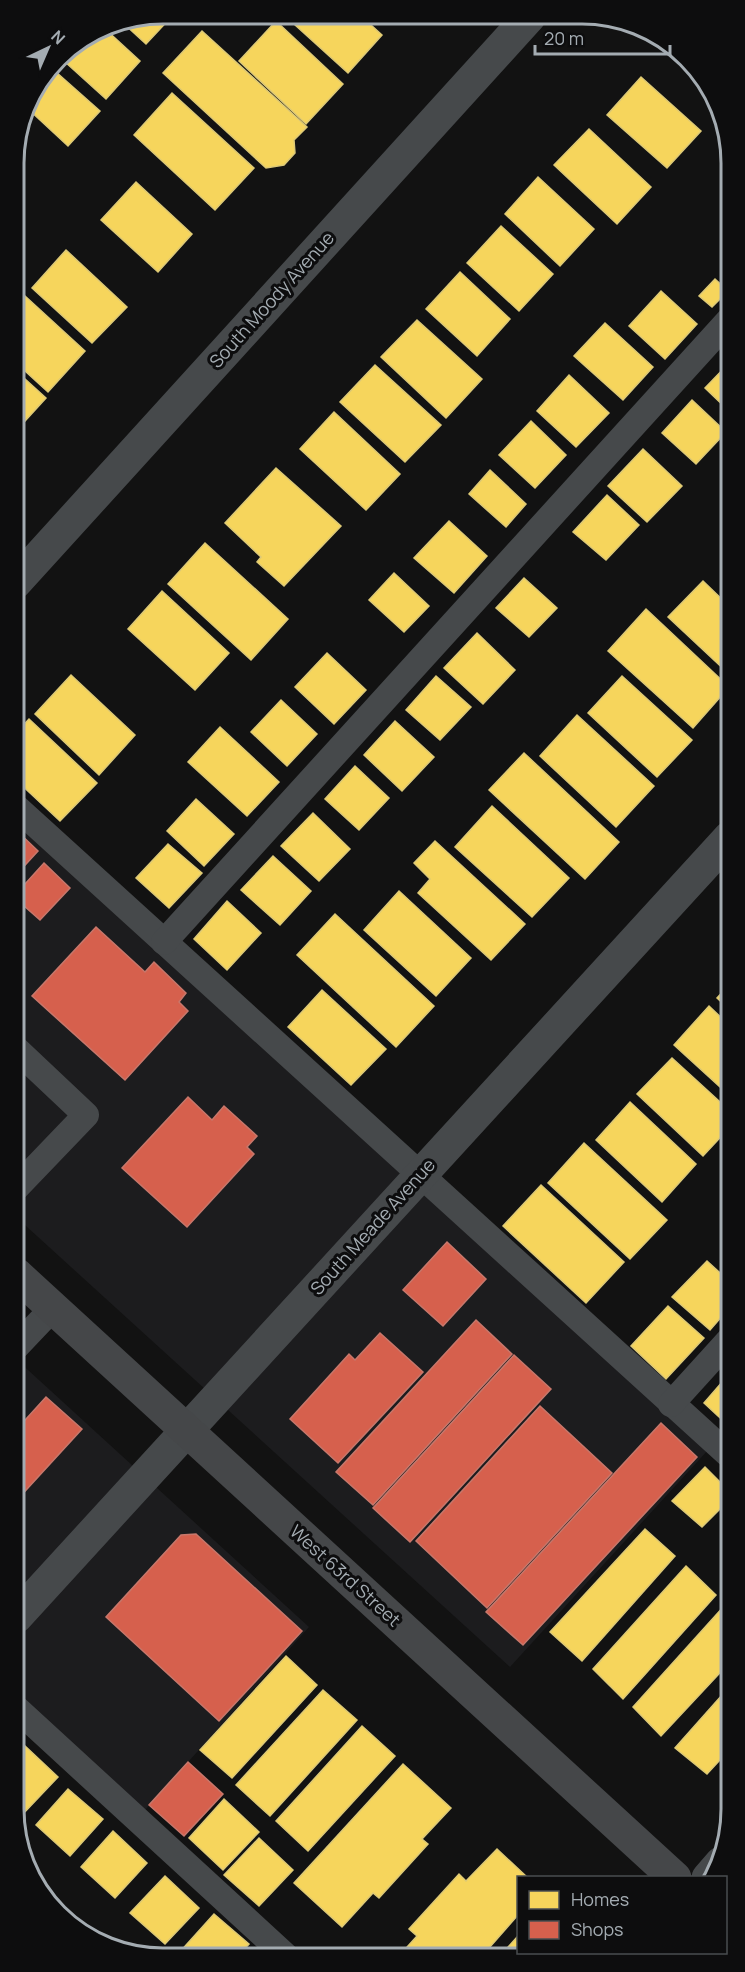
<svg xmlns="http://www.w3.org/2000/svg" width="745" height="1972" font-family="Manrope,sans-serif">
<style>
.built{fill:#1c1c1e}
.homes{fill:#f6d55c;stroke:#ddc976;stroke-width:1.5}
.shops{fill:#d6604d;stroke:#c7776b;stroke-width:1.5}
.lines{fill:none;stroke-linecap:round;stroke-linejoin:round}
.service{stroke:#46494b;stroke-width:26}
.minor{stroke:#46494b;stroke-width:33}
.secondary{stroke:#454749;stroke-width:33}
.labels{text-anchor:middle;stroke-width:6;stroke-linejoin:round;paint-order:stroke}
.street-label{font-size:18px;fill:#a4acb2;stroke:#0d0d0e}
.rim{fill:none;stroke:#a4acb2;stroke-width:3}
</style>
<rect width="100%" height="100%" fill="#121212"/>
<g class="built">
<path d="M15,818L708,1450L510,1667L15,1216Z"/>
<path d="M16,1359L309,1627L137,1819L16,1707Z"/>
</g>
<g class="homes">
<path d="M163,14H174L146,44L122,22Z"/>
<path d="M283,14L360,15L382,35L348,73Z"/>
<path d="M276,21L343,84L306,124L239,61Z"/>
<path d="M103,27L140,61L106,99L64,61L83,39Z"/>
<path d="M202,31L307,127L294,140L295,153L284,165L266,168L163,73Z"/>
<path d="M56,72L100,111L68,146L26,107Z"/>
<path d="M641,77L701,131L667,168L607,115Z"/>
<path d="M172,93L254,168L215,210L134,135Z"/>
<path d="M589,129L651,187L617,224L554,165Z"/>
<path d="M538,177L594,229L560,266L505,214Z"/>
<path d="M136,182L192,234L158,272L101,220Z"/>
<path d="M501,226L553,274L519,311L467,263Z"/>
<path d="M66,250L127,307L92,343L32,288Z"/>
<path d="M460,272L510,319L477,356L426,309Z"/>
<path d="M715,279L728,291L712,307L699,296Z"/>
<path d="M661,291L697,324L665,359L629,326Z"/>
<path d="M25,296L85,351L48,392L14,361V307Z"/>
<path d="M417,320L482,379L446,418L381,357Z"/>
<path d="M605,323L653,367L623,400L574,356Z"/>
<path d="M729,363V411L705,388Z"/>
<path d="M375,365L441,425L405,462L340,402Z"/>
<path d="M14,369L46,398L14,433Z"/>
<path d="M569,375L609,413L576,447L537,411Z"/>
<path d="M692,400L726,432L696,464L662,433Z"/>
<path d="M334,412L400,474L366,510L300,449Z"/>
<path d="M531,421L566,455L535,488L499,455Z"/>
<path d="M643,449L682,486L647,522L608,486Z"/>
<path d="M276,468L341,526L284,586L257,562L261,557L225,523Z"/>
<path d="M490,470L526,504L506,527L469,494Z"/>
<path d="M607,495L639,525L606,560L573,532Z"/>
<path d="M449,521L487,556L454,593L414,558Z"/>
<path d="M205,543L288,619L251,660L168,584Z"/>
<path d="M394,573L429,606L404,632L369,600Z"/>
<path d="M524,578L557,608L529,637L496,608Z"/>
<path d="M703,581L729,606V674L668,617Z"/>
<path d="M162,591L229,653L195,690L128,629Z"/>
<path d="M646,609L729,687L693,728L608,651Z"/>
<path d="M477,633L515,670L483,704L444,668Z"/>
<path d="M327,653L366,690L334,724L295,687Z"/>
<path d="M71,675L135,735L99,775L35,714Z"/>
<path d="M436,676L471,707L440,740L406,710Z"/>
<path d="M622,676L692,740L657,777L588,713Z"/>
<path d="M281,700L317,734L287,766L251,732Z"/>
<path d="M577,715L654,786L616,827L540,756Z"/>
<path d="M29,719L97,783L60,821L15,779V734Z"/>
<path d="M395,721L434,757L402,791L364,755Z"/>
<path d="M220,727L279,782L247,816L188,762Z"/>
<path d="M524,753L619,842L585,879L489,790Z"/>
<path d="M355,766L389,798L359,830L325,799Z"/>
<path d="M196,799L234,834L204,866L167,831Z"/>
<path d="M492,806L569,878L532,917L455,847Z"/>
<path d="M313,813L350,849L319,881L281,846Z"/>
<path d="M435,841L525,924L491,960L418,893L430,879L414,863Z"/>
<path d="M168,844L202,873L169,908L136,878Z"/>
<path d="M273,856L311,891L280,925L241,890Z"/>
<path d="M399,891L471,958L436,996L364,930Z"/>
<path d="M227,901L261,933L227,970L194,939Z"/>
<path d="M335,914L434,1006L396,1047L297,955Z"/>
<path d="M730,984V1010L717,998Z"/>
<path d="M322,990L386,1049L351,1085L288,1027Z"/>
<path d="M709,1006L730,1026V1096L674,1045Z"/>
<path d="M672,1058L730,1111V1127L703,1156L637,1094Z"/>
<path d="M630,1102L696,1164L662,1202L596,1140Z"/>
<path d="M584,1143L667,1220L630,1259L548,1183Z"/>
<path d="M541,1185L624,1262L586,1303L503,1226Z"/>
<path d="M730,1235V1249L723,1242Z"/>
<path d="M707,1261L730,1282V1307L710,1330L672,1297Z"/>
<path d="M668,1306L704,1338L666,1379L631,1346Z"/>
<path d="M730,1373L731,1428L704,1403Z"/>
<path d="M705,1467L731,1493V1498L702,1527L672,1501Z"/>
<path d="M645,1529L675,1556L582,1661L550,1632Z"/>
<path d="M686,1566L716,1595L623,1699L593,1669Z"/>
<path d="M725,1605L731,1610V1661L661,1736L633,1707Z"/>
<path d="M286,1656L317,1685L232,1778L200,1750Z"/>
<path d="M731,1685V1748L707,1774L675,1748Z"/>
<path d="M323,1690L357,1720L270,1816L236,1785Z"/>
<path d="M362,1726L395,1756L308,1851L276,1821Z"/>
<path d="M24,1745L58,1777L22,1815L16,1809V1754Z"/>
<path d="M403,1764L451,1808L422,1839L428,1844L379,1898L373,1893L342,1927L294,1883Z"/>
<path d="M68,1789L103,1819L70,1856L36,1825Z"/>
<path d="M224,1799L259,1832L223,1870L189,1838Z"/>
<path d="M113,1831L147,1863L115,1898L81,1867Z"/>
<path d="M259,1838L293,1870L259,1906L224,1875Z"/>
<path d="M497,1849L528,1878H518V1915L482,1956H399L417,1936L409,1929L459,1874L466,1881Z"/>
<path d="M165,1876L199,1908L165,1944L130,1913Z"/>
<path d="M214,1914L249,1944L238,1956H183L179,1953Z"/>
<path d="M518,1936V1952H565L563,1956H500Z"/>
<path d="M579,1952H608L611,1955L576,1956Z"/>
</g>
<g class="shops">
<path d="M15,829L38,851L15,876Z"/>
<path d="M44,863L70,888L40,920L15,898V895Z"/>
<path d="M96,927L145,972L154,962L186,993L179,1002L188,1011L125,1080L32,996Z"/>
<path d="M188,1097L212,1120L224,1106L257,1136L247,1147L254,1154L187,1227L122,1168Z"/>
<path d="M447,1242L486,1279L443,1326L403,1290Z"/>
<path d="M476,1320L512,1354L373,1505L336,1472Z"/>
<path d="M380,1333L423,1372L338,1463L290,1419L349,1354L355,1360Z"/>
<path d="M514,1355L551,1389L410,1542L373,1508Z"/>
<path d="M46,1397L82,1429L16,1501V1430Z"/>
<path d="M540,1406L612,1473L487,1608L416,1541Z"/>
<path d="M661,1423L697,1457L523,1645L486,1612Z"/>
<path d="M196,1534L302,1631L219,1721L106,1617L181,1535Z"/>
<path d="M188,1762L223,1794L184,1836L149,1805Z"/>
</g>
<g class="lines">
<g class="service">
<path d="M15,806L731,1457"/>
<path d="M164,942L729,320"/>
<path d="M15,1048L86,1115L15,1189"/>
<path d="M16,1347L53,1308"/>
<path d="M671,1404L730,1339"/>
<path d="M16,1708L286,1956"/>
</g>
<g class="minor">
<path d="M15,583L530,16"/>
<path d="M16,1617L730,837"/>
<path d="M708,1878L721,1863"/>
</g>
<path class="secondary" d="M16,1274L675,1878"/>
</g>
<g class="labels">
<g class="street-label">
<text transform="translate(272 300) rotate(-48)" y="6">South Moody Avenue</text>
<text transform="translate(373 1227) rotate(-48)" y="6">South Meade Avenue</text>
<text transform="translate(345 1576) rotate(42)" y="6">West 63rd Street</text>
</g>
</g>
<path d="M0 0H745V1972H0ZM163 24H582A139 139 0 0 1 721 163V1809A139 139 0 0 1 582 1948H163A139 139 0 0 1 24 1809V163A139 139 0 0 1 163 24Z" fill="#0d0d0e" fill-rule="evenodd"/>
<path class="rim" d="M163 24H582A139 139 0 0 1 721 163V1809A139 139 0 0 1 582 1948H163A139 139 0 0 1 24 1809V163A139 139 0 0 1 163 24Z"/>
<rect x="517" y="1876" width="210" height="78" fill="#0d0d0e" stroke="#494d50" stroke-width="1.5"/>
<rect x="529" y="1891" width="30" height="18" fill="#f6d55c" stroke="#494d50" stroke-width="1.5"/>
<text x="571" y="1906" font-size="18" fill="#a4acb2">Homes</text>
<rect x="529" y="1921" width="30" height="18" fill="#d6604d" stroke="#494d50" stroke-width="1.5"/>
<text x="571" y="1936" font-size="18" fill="#a4acb2">Shops</text>
<g transform="translate(48 48) rotate(44)" stroke="#0d0d0e" stroke-width="4.5" paint-order="stroke">
<path d="M0-4.5L10 22L0 15L-10 22Z" fill="#a4acb2"/>
<text y="-9" font-size="16" font-weight="bold" text-anchor="middle" fill="#a4acb2">N</text>
</g>
<path d="M535 45v9h135v-9" fill="none" stroke="#a4acb2" stroke-width="3"/>
<text x="544" y="45" font-size="18" fill="#a4acb2" stroke="#0d0d0e" stroke-width="4.5" paint-order="stroke">20 m</text>
</svg>
